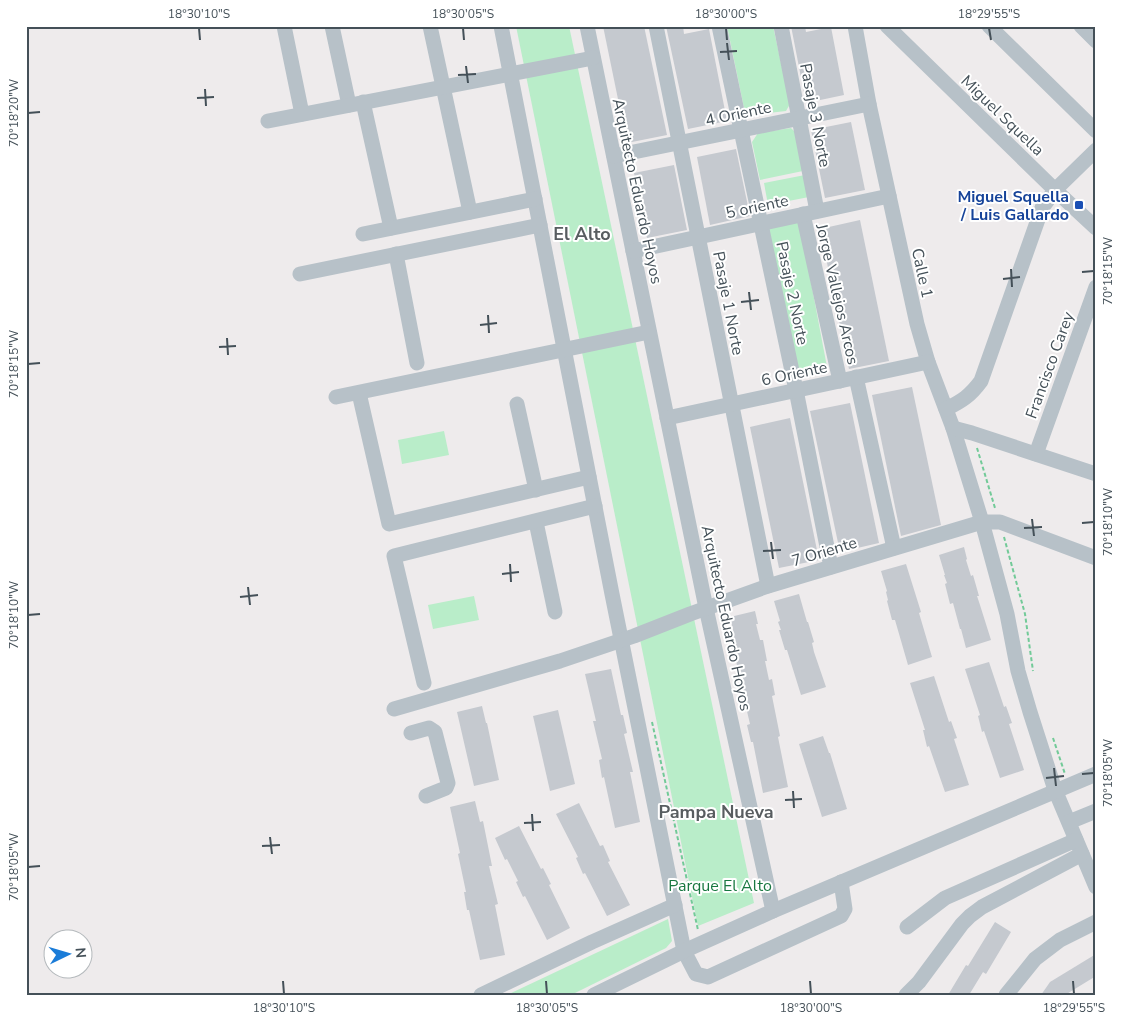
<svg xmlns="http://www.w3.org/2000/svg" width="1122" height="1021" font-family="'Nunito Sans',sans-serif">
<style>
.green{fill:#b9edc9}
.building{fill:#c5c9cf}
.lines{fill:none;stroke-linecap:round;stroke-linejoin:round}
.path{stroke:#72ca98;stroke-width:2;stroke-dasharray:4 2.5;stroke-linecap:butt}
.minor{stroke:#b7c1c8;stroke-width:15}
.ticks{fill:none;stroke:#445058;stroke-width:2}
.transit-dot{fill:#1a4fb4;stroke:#fff;stroke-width:2}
.labels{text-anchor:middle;stroke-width:4;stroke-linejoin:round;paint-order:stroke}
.street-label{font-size:16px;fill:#445058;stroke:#fff}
.transit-label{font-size:16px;font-weight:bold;fill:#164399;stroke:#fff;text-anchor:end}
.park-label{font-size:16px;fill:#187740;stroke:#fff}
.neighbourhood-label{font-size:18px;font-weight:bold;fill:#585d60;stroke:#fff}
.neatline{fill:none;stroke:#445058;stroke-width:2}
.ticks-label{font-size:12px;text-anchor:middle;fill:#445058}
</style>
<rect width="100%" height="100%" fill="#eeebec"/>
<g class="green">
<path d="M516,26H569L754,903L698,926Z"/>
<path d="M727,26H773L790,104L786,111L752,115L744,108Z"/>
<path d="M791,128L796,133L803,171L760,180L752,142L758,133Z"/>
<path d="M805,175L809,197L768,205L764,183Z"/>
<path d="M793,219L800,224L827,367L823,372L807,376L798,371L768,231L770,225Z"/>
<path d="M444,431L449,455L402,464L398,440Z"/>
<path d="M474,596L479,620L433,629L428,605Z"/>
<path d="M668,919L672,941L666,948L571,995H507Z"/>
</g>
<g class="building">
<path d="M603,26H644L667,135L627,143Z"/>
<path d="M666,26H683L684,34L709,29L727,121L688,129Z"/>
<path d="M791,26H805L806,32L831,27L844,95L806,103Z"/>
<path d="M851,122L865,190L825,198L811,130Z"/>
<path d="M736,149L750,216L710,225L697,157Z"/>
<path d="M674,165L687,230L647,238L634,173Z"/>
<path d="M860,220L889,361L849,369L820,229Z"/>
<path d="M912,387L941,525L901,536L872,395Z"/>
<path d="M850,403L879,543L840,552L810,411Z"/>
<path d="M790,418L819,560L779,568L750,427Z"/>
<path d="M964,547L967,559L966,560L971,576L973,575L979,596H977L980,605L991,640L966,648L961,629H960L953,603L950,604L945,584L947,583L944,575H945L939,555Z"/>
<path d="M906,564L921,612L919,613L932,657L908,665L895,620H892L887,601L888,600L886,592L887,591L881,571Z"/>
<path d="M799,594L807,622H808L814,642L812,643L814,652L826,687L801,695L787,650H785L779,630H781L778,622L780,621L774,601Z"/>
<path d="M755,611L758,624H756L760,640H763L767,661H765L769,680L772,679L775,695L772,696L780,736L778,737L788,787L763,793L753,742H751L747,725L750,724L741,686H744L740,666H737L734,646H735L733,637H734L730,617Z"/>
<path d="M989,662L1004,707L1006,706L1012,723L1009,724L1024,770L1000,778L984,731L982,732L978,716L980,715L965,669Z"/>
<path d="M611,669L621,715H623L627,733L624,734L633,772H630L640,822L615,828L604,777L602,778L599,760L602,759L593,721H596L585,674Z"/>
<path d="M934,676L949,722L951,721L957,738L954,739L969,785L945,792L929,746L927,747L923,730H925L910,683Z"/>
<path d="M482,706L486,723H487L499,780L474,786L457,712Z"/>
<path d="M558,710L575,784L550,791L533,716Z"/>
<path d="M823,736L829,753H830L847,809L822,817L799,744Z"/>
<path d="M475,801L480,822L483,821L492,866H489L498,904L495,905L505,955L480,960L469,910H467L464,892H466L458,854L460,853L450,807Z"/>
<path d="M579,803L600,846L603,845L610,861L608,862L630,905L607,916L585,873L583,874L576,858L578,857L556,814Z"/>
<path d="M519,826L541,869L543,868L551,884L549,885L570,928L547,940L525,896L523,897L516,882L518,881L507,859L505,860L495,838Z"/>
<path d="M995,922L1011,932L986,974L983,972L969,995H948L966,965L968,966Z"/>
<path d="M1096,954V976L1065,995H1041L1050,982Z"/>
</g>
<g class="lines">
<g class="path">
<path d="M26,27L27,26"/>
<path d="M977,448L995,508"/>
<path d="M1004,537L1025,614L1033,671"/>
<path d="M652,722L698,930"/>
<path d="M1053,738L1065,774"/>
</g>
<g class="minor">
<path d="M284,26L302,114"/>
<path d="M332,26L349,105"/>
<path d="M430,26L470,212"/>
<path d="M501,26L612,594L684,951L696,974L708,977L841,916L845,909L841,882"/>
<path d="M587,26L706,608L773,911"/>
<path d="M656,26L768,586"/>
<path d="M719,26L796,390L831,567"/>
<path d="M781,26L817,211"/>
<path d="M855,26L869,104L917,324L928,362L953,428L982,522L1007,614L1018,671L1030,712L1055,790L1096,887"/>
<path d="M887,26L1055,190L1096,228"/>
<path d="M989,26L1096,131"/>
<path d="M1081,26L1096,41"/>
<path d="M363,102L391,228"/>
<path d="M268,121L593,58"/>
<path d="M614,156L869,104"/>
<path d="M803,214L840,381"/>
<path d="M363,234L535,199"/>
<path d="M633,251L889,196"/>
<path d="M396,254L417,363"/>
<path d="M300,274L540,225"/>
<path d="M856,377L894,548"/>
<path d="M359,393L389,524L589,477"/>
<path d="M336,397L649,332"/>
<path d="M517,404L536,490"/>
<path d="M946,409C962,401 970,396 981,381L1042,208L1055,190L1096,150"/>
<path d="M667,418L928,362"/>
<path d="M953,428L972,433L1096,474"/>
<path d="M1036,454L1096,287"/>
<path d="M536,522L555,612"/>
<path d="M424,683L394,556L595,506"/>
<path d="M394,709L560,661L634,636L690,614L768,586L982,522H1000L1096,558"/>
<path d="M411,733L429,728L435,732L448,783L446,788L426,796"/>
<path d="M1069,822L1096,811"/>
<path d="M907,927L945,898L1076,840"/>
<path d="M481,995L592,942L675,905"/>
<path d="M594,995L684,951L773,911L1096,774"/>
<path d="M906,995L919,982L962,924L970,916L982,907L1082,854"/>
<path d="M1006,995L1035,959L1060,940L1096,922"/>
</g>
</g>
<path class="ticks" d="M199,28L200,40M463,28L464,40M726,28L727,40M989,28L991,40M727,43L729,60M720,52L737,51M466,66L468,83M458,75L476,74M205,89L206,106M197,98L214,97M28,113L40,112M1011,269L1012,287M1082,272L1094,271M1003,279L1020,277M749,292L751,310M741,302L759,300M488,315L489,333M480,325L497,323M227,338L228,355M219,347L236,346M28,364L40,363M1032,519L1034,536M1082,523L1094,522M1024,528L1042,527M771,542L773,559M763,551L781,550M510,564L511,582M502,574L519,572M248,587L250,605M240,597L258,595M28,615L40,614M1054,768L1056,786M1082,774L1094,773M1046,778L1064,776M793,791L794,808M785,800L802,799M532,814L533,831M524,823L541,822M270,837L272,854M262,846L280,845M28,867L40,866M283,981L284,994M546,981L547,994M810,981L811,994M1073,981L1074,994"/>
<rect class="transit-dot" x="1074" y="200" width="10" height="10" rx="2.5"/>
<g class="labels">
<g class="street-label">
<text transform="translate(738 113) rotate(-12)" y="6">4 Oriente</text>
<text transform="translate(816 115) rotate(79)" y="6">Pasaje 3 Norte</text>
<text transform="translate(1003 115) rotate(44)" y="6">Miguel Squella</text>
<text transform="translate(638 191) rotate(78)" y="6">Arquitecto Eduardo Hoyos</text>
<text transform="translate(757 206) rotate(-12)" y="6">5 oriente</text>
<text transform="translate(923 273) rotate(78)" y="6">Calle 1</text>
<text transform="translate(793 293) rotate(78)" y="6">Pasaje 2 Norte</text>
<text transform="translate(838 294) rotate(77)" y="6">Jorge Vallejos Arcos</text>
<text transform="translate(729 303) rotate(79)" y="6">Pasaje 1 Norte</text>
<text transform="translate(1049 365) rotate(-70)" y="6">Francisco Carey</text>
<text transform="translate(794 373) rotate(-12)" y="6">6 Oriente</text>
<text transform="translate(824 551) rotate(-17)" y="6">7 Oriente</text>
<text transform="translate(727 618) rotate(78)" y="6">Arquitecto Eduardo Hoyos</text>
</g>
<g class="transit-label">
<text x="1069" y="202">Miguel Squella<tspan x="1069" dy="18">/ Luis Gallardo</tspan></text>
</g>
<g class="park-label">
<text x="720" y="891">Parque El Alto</text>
</g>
<g class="neighbourhood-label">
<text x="582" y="240">El Alto</text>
<text x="716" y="818">Pampa Nueva</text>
</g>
</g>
<rect width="1122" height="1021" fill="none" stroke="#ffffff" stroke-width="55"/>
<g transform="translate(68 954) rotate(85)"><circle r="24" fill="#ffffff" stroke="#b4b9bc"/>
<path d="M0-4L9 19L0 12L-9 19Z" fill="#1b7cd8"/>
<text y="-8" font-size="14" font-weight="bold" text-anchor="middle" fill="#445058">N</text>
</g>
<rect x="28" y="28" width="1066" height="966" class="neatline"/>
<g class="ticks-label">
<text x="199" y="18">18°30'10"S</text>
<text x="463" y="18">18°30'05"S</text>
<text x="726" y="18">18°30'00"S</text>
<text x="989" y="18">18°29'55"S</text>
<text transform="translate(14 113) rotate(-90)" y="4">70°18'20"W</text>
<text transform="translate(1108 271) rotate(-90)" y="4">70°18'15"W</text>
<text transform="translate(14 364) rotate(-90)" y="4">70°18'15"W</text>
<text transform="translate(1108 522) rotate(-90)" y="4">70°18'10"W</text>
<text transform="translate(14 615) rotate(-90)" y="4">70°18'10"W</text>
<text transform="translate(1108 773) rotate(-90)" y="4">70°18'05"W</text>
<text transform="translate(14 867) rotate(-90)" y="4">70°18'05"W</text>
<text x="284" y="1012">18°30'10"S</text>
<text x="547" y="1012">18°30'05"S</text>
<text x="811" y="1012">18°30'00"S</text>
<text x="1074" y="1012">18°29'55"S</text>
</g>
</svg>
